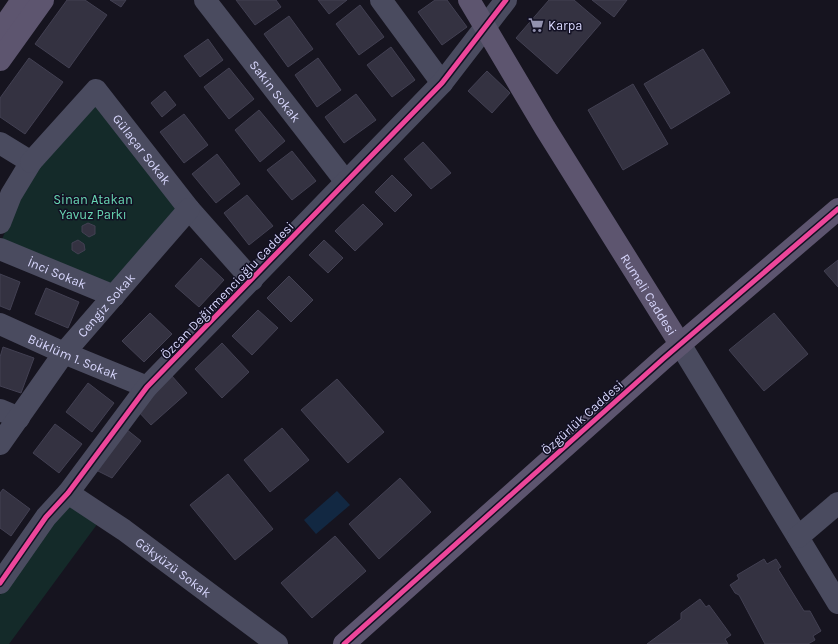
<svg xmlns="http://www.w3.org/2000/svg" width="838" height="644" font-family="Karla,sans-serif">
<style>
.green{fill:#142a29}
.water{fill:#122842}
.building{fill:#343241;stroke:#424052}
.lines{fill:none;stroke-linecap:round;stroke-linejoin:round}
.minor{stroke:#4a4b5f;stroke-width:22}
.major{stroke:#5d556f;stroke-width:22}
.cycleway-casing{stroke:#121023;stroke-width:8}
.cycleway{stroke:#ed469a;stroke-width:5}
.labels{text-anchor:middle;stroke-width:3;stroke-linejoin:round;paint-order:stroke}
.poi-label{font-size:13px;fill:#d7d6fc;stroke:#121023;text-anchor:start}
.street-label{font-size:13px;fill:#d7d6fc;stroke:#121023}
.park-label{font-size:13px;fill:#68d6b2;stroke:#121023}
</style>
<rect width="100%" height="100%" fill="#16141f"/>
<g class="green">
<path d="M96,100L182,208L112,288L1,242L18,199L35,169Z"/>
<path d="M69,500L98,523L9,644H0V595Z"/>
</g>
<path class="water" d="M337,491L350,505L316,534L304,520Z"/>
<g class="building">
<path d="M67,0H85L107,15L69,68L35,44Z"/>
<path d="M110,0H126L121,7Z"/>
<path d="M236,0H276L281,7L255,25Z"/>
<path d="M318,0H347L329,14Z"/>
<path d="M435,0H447L467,27L442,45L418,12Z"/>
<path d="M549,0H574L601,23L557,74L516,38Z"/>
<path d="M592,0H627L614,17Z"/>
<path d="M360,5L384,37L359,55L336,24Z"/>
<path d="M289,16L313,49L288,67L264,34Z"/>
<path d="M208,39L223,60L200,77L184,56Z"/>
<path d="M391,47L415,80L392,97L367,65Z"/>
<path d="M703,49L730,93L671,129L644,84Z"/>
<path d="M29,58L63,82L25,134L0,117V98Z"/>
<path d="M318,58L341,90L317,107L295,75Z"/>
<path d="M229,68L254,99L229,119L204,87Z"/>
<path d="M487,71L510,93L492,113L468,91Z"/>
<path d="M633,84L668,144L623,170L588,110Z"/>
<path d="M165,91L176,105L162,117L151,103Z"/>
<path d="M356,94L376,120L344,143L325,117Z"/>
<path d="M259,110L285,141L260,162L235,130Z"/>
<path d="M184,114L208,145L184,163L160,132Z"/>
<path d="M423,142L451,173L431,189L404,159Z"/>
<path d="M292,151L316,181L292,200L267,170Z"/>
<path d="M217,154L240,184L216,203L192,174Z"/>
<path d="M392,175L412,195L395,212L375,192Z"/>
<path d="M247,195L273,226L249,245L224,213Z"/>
<path d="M363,204L383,224L355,251L335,231Z"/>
<path d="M88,223L95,226V234L89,237L82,232V226Z"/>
<path d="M78,240L84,244L85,250L78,254L72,250V243Z"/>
<path d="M324,240L343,258L328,273L309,255Z"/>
<path d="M201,258L224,280L199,307L175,286Z"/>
<path d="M838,260V287L824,271Z"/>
<path d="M0,274L20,282L10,310L0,306Z"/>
<path d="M289,276L313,300L291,322L267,298Z"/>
<path d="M46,288L79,302L68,328L35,314Z"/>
<path d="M258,310L278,328L252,355L232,336Z"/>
<path d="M150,313L172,334L144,362L122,341Z"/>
<path d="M774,313L808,354L764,391L729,350Z"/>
<path d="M222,343L249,372L222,398L195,369Z"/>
<path d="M3,347L34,358L21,393L0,386V357Z"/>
<path d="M171,375L187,393L151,425L135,408Z"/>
<path d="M337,379L384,432L348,463L301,410Z"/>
<path d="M88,383L114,403L92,432L66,412Z"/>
<path d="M55,424L82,444L59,473L33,453Z"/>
<path d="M121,425L141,441L112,478L90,467Z"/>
<path d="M282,428L309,460L270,492L244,460Z"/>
<path d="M228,474L273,529L235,560L190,505Z"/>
<path d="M400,478L431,512L379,559L349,524Z"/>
<path d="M3,489L30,509L11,536L0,528V493Z"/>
<path d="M335,536L366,571L312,618L281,583Z"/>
<path d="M764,559L767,564L776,559L781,567L778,569L804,611H810L821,631L813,636L815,640L808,644H765L739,595L735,593L730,585L739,579L737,575Z"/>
<path d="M700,599L706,607L709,605L731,635L725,639L728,644H647L681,619V613Z"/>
</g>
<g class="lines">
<g class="minor">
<path id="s1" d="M205,0L346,182"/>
<path d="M381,0L442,83"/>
<path d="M0,143L31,162L11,195L0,223"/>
<path id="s2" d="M31,162L96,90L189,209L252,280"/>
<path id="s3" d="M0,249L114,296"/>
<path id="s4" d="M0,324L64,353L147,387"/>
<path d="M680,344L838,603"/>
<path d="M0,410L19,418"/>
<path id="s5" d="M0,444L64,353L189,209"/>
<path id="s6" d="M68,493L124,530L277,644"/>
<path d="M798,537L838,503"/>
<path d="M0,583L46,517L68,493L147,387L442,83L506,0"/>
</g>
<g class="major">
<path id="s7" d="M469,0L545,128L680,344"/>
<path d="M0,32L22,0"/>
<path d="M0,60L43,0"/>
<path d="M344,644L663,359L838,209"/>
</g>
<defs>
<g id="cycleway">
<path d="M0,583L46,517L68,493L147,387L442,83L506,0"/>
<path d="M344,644L663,359L838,209"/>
</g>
</defs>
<use href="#cycleway" class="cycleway-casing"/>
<use href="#cycleway" class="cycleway"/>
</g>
<defs>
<symbol id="supermarket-bare" viewBox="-9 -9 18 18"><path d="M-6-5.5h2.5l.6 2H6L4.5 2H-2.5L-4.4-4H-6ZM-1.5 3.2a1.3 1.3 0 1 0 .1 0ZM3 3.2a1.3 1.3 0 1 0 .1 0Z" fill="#9392af" stroke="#121023" stroke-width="2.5" paint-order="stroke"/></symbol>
</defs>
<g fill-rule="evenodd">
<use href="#supermarket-bare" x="525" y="14" width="22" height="22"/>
</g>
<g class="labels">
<g class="poi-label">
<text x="548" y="30">Karpa</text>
</g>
<g class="street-label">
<text dy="5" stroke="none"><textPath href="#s1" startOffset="115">Sakin Sokak</textPath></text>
<text dy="5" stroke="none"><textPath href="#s2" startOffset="172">Gülaçar Sokak</textPath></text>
<text dy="5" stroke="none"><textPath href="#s3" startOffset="62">İnci Sokak</textPath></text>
<text transform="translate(227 290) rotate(-46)" y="5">Özcan Değirmencioğlu Caddesi</text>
<text dy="5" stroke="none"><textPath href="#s7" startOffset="345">Rumeli Caddesi</textPath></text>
<text dy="5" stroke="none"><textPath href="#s5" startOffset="175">Cengiz Sokak</textPath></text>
<text dy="5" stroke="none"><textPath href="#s4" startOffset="80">Büklüm 1. Sokak</textPath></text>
<text transform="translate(582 417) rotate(-42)" y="5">Özgürlük Caddesi</text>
<text dy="5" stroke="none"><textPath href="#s6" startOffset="129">Gökyüzü Sokak</textPath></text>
</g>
<g class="park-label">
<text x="93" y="204">Sinan Atakan<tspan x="93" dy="15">Yavuz Parkı</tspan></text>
</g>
</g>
</svg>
